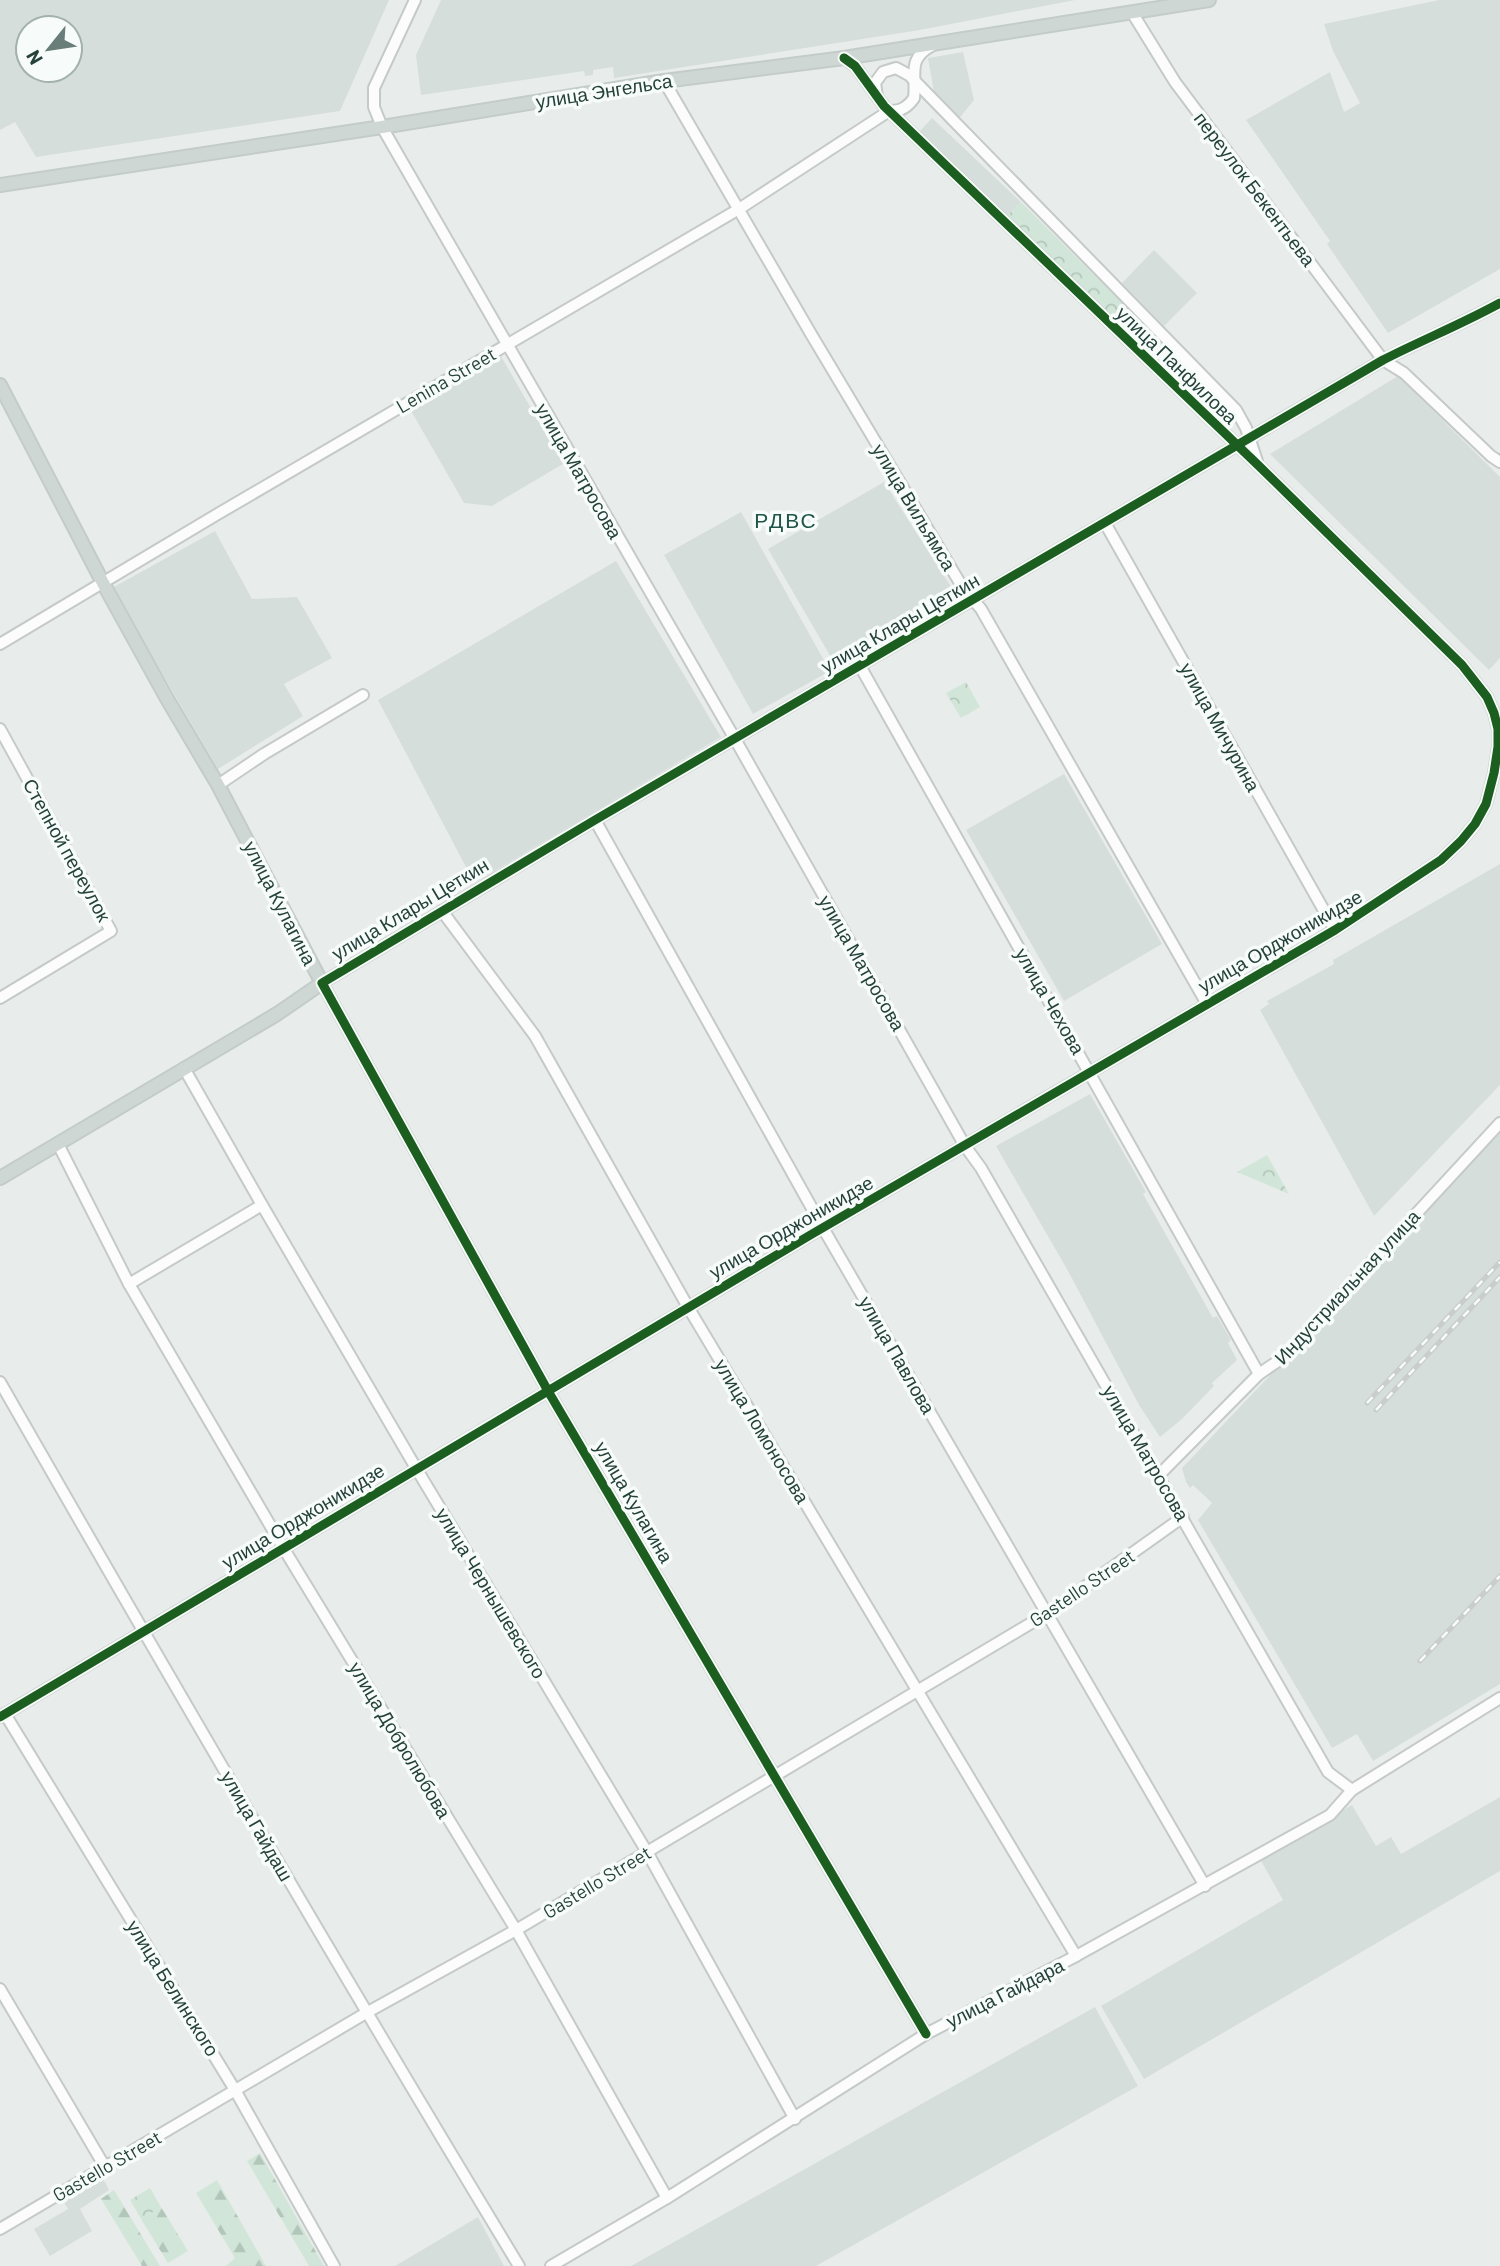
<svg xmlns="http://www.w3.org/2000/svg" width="1500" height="2266" font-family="Barlow,sans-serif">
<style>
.built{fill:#d6dedb;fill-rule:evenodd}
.forest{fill:url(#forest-firs)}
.park{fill:url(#park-crowns)}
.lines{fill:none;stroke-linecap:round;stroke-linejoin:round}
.minor-casing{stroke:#c5cac8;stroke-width:14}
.major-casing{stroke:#c3ccc9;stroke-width:16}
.minor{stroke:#fcfcfc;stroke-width:10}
.major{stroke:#cfd7d5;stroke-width:12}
.rail-casing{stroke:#c9cdcc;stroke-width:5}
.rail{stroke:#f7fbf9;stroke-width:2.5;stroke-dasharray:8;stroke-linecap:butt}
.cycleway-casing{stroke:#f7fbf9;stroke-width:13}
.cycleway{stroke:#1b5e20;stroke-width:9}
.labels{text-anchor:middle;stroke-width:7;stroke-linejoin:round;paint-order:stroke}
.street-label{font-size:19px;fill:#24423a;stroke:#f7fbf9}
.neighbourhood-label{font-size:21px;letter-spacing:2px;fill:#1f5548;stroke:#f7fbf9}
</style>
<defs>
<pattern id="forest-firs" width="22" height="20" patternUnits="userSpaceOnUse" patternTransform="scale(1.75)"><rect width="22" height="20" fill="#d1e6d8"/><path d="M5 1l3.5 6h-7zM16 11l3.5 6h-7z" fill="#b3c6ba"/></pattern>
<pattern id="park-crowns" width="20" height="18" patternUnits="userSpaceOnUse" patternTransform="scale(1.75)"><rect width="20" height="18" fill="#d1e6d8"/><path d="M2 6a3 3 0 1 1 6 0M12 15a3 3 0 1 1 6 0" fill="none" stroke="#b3c6ba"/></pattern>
</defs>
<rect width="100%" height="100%" fill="#e8edeb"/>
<g class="built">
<path d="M0,0H389L340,111L36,157L15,122L0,130ZM70,28V70H28V28Z"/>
<path d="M441,0H1075L920,30L614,78L613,67L593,70V75L585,76L584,71L421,95L416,55Z"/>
<path d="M1439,0H1500V269L1388,333L1327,244L1330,241L1246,120L1330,72L1344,112L1360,103L1333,51L1324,24Z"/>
<path d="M963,52L974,100L957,121L935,98L928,58Z"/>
<path d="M932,118L1021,202L1007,216L918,133Z"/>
<path d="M1154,250L1197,293L1164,326L1122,283Z"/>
<path d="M501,356L563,464L492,506L464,503L410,409Z"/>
<path d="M1398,376L1500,477V658L1489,670L1270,454Z"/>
<path d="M884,482L953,590L832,666V659L768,549Z"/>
<path d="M741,512L830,671L753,714L664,555Z"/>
<path d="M215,531L252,599L297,597L332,658L284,684L303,716L218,769L112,588Z"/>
<path d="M616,561L721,737L469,886L467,869L378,700Z"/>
<path d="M1064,774L1162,944L1064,1001L966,830Z"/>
<path d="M1500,864V1085L1374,1216L1260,1010L1269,1004L1267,1001L1334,964L1333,960Z"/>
<path d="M1090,1094L1146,1192L1143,1194L1213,1318L1217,1316L1231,1340L1228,1343L1237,1360L1212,1383L1214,1386L1182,1419L1160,1437L1139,1405L1068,1271L996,1146Z"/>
<path d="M1500,1133V1684L1373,1761L1357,1734L1332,1748L1198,1520L1212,1503L1193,1485L1190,1488L1186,1482L1182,1468Z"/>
<path d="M1500,1797V1871L1144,2079L1101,2006L1283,1900L1260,1859L1352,1805L1376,1846L1391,1837L1401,1854Z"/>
<path d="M1095,2007L1138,2086L816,2266H631Z"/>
<path d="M100,2173L109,2190L80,2209L92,2231L50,2256L34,2229L68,2209L61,2197Z"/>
<path d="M478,2217L504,2266H395Z"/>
</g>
<g class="forest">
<path d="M260,2153L324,2266H309L247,2161Z"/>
<path d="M217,2180L266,2266H226L235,2258L196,2193Z"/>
<path d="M114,2190L160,2266H142L101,2199Z"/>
<path d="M161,2207L188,2251L168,2263L141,2219Z"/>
</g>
<g class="park">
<path d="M1021,202L1235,415L1222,428L1007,216Z"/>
<path d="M966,682L980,707L961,718L946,693Z"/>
<path d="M1267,1155L1289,1194L1237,1172Z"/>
<path d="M150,2188L161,2207L141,2219L130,2200Z"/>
</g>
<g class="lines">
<defs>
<g id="minor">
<path d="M415,0L374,88V107L382,127L735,739L965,1146L981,1168L1328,1772L1352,1790"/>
<path d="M1133,14L1175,82L1383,360L1404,373L1491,456L1500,462"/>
<path d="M664,81L811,334L963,588L981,609L1207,1004"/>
<path d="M877,96L875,83L883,72L896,68L909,75L1236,410L1246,428L1257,461"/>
<path d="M1105,523L1335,930"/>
<path d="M0,644L216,515L739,209L889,111C900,112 908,107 914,98C917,74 906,59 933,45"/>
<path d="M860,666L1259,1374"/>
<path d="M0,729L111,931L0,998"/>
<path d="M218,785L264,754L363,695"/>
<path d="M595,820L823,1228L1205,1886"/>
<path d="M442,911L535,1036L688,1307L1076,1956"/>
<path d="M184,1068L262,1205L416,1468L647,1852L795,2119"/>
<path d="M58,1144L129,1284L284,1549L516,1930L667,2198"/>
<path d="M129,1284L262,1205"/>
<path d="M0,1382C170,1679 342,1974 519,2266"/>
<path d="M1159,1475L1259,1374L1284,1357L1500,1123"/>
<path d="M5,1714L235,2090L334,2266"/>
<path d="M0,1717L812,1234L1335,930L1441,860L1461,841L1475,824L1486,804L1494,773L1498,747V729L1494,713L1487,697L1462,665L1259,466L884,106L855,66L844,58"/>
<path d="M0,1989L105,2167"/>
<path d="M926,2034L548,1391L322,983L595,820L1383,360C1422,340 1462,324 1500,303"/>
<path d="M0,2229L366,2013L516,1930L1048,1613L1183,1517"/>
<path d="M551,2266L667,2198L926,2034L1076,1956L1330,1815L1352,1790L1500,1698"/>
</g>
<g id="major">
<path d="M0,185L382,127L664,81L844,58L1209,0"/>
<path d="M0,385L103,583L166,697L218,785L322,983L277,1014L0,1178"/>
</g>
</defs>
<use href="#minor" class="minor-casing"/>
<use href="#major" class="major-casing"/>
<use href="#minor" class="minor"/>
<use href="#major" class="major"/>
<defs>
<g id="rail">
<path d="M1367,1403L1500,1262"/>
<path d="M1376,1410L1500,1277"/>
<path d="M1420,1661L1500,1576"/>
</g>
</defs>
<use href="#rail" class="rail-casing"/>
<use href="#rail" class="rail"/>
<defs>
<g id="cycleway">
<path d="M0,1717L812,1234L1335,930L1441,860L1461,841L1475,824L1486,804L1494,773L1498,747V729L1494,713L1487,697L1462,665L1259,466L884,106L855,66L844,58"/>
<path d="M926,2034L548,1391L322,983L595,820L1383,360C1422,340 1462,324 1500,303"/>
</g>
</defs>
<use href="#cycleway" class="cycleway-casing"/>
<use href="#cycleway" class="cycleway"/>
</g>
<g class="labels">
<g class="street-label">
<text transform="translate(604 91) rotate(-9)" y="7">улица Энгельса</text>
<text transform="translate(1255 189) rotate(53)" y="7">переулок Бекентьева</text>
<text transform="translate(1177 365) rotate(44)" y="7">улица Панфилова</text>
<text transform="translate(446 380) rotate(-30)" y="7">Lenina Street</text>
<text transform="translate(579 471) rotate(60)" y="7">улица Матросова</text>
<text transform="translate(914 507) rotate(59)" y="7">улица Вильямса</text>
<text transform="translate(900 623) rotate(-30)" y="7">улица Клары Цеткин</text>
<text transform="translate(1220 727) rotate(61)" y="7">улица Мичурина</text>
<text transform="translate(67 850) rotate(61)" y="7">Степной переулок</text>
<text transform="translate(280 903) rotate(63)" y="7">улица Кулагина</text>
<text transform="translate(410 909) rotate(-31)" y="7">улица Клары Цеткин</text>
<text transform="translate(1280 941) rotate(-30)" y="7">улица Орджоникидзе</text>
<text transform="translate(862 963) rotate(60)" y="7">улица Матросова</text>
<text transform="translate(1050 1001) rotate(60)" y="7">улица Чехова</text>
<text transform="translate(791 1227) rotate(-30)" y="7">улица Орджоникидзе</text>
<text transform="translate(1347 1287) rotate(-47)" y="7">Индустриальная улица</text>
<text transform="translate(897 1355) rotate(60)" y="7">улица Павлова</text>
<text transform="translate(762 1431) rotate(59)" y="7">улица Ломоносова</text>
<text transform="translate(1146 1453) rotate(60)" y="7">улица Матросова</text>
<text transform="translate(634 1502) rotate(60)" y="7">улица Кулагина</text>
<text transform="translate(303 1516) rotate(-31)" y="7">улица Орджоникидзе</text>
<text transform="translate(1082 1588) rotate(-34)" y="7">Gastello Street</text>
<text transform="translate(491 1593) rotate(59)" y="7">улица Чернышевского</text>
<text transform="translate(400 1740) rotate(59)" y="7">улица Добролюбова</text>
<text transform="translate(257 1826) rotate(60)" y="7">улица Гайдаш</text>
<text transform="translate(597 1882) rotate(-31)" y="7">Gastello Street</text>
<text transform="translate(173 1988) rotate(58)" y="7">улица Белинского</text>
<text transform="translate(1005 1993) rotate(-27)" y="7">улица Гайдара</text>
<text transform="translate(107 2166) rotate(-30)" y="7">Gastello Street</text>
</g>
<g class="neighbourhood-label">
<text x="786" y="528">РДВС</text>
</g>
</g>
<g transform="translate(49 49) rotate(240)"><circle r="33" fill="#f7fbf9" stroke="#a3b1ad" stroke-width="2"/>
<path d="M0-5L12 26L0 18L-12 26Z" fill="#697e78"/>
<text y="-10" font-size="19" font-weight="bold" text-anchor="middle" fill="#24423a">N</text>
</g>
</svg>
